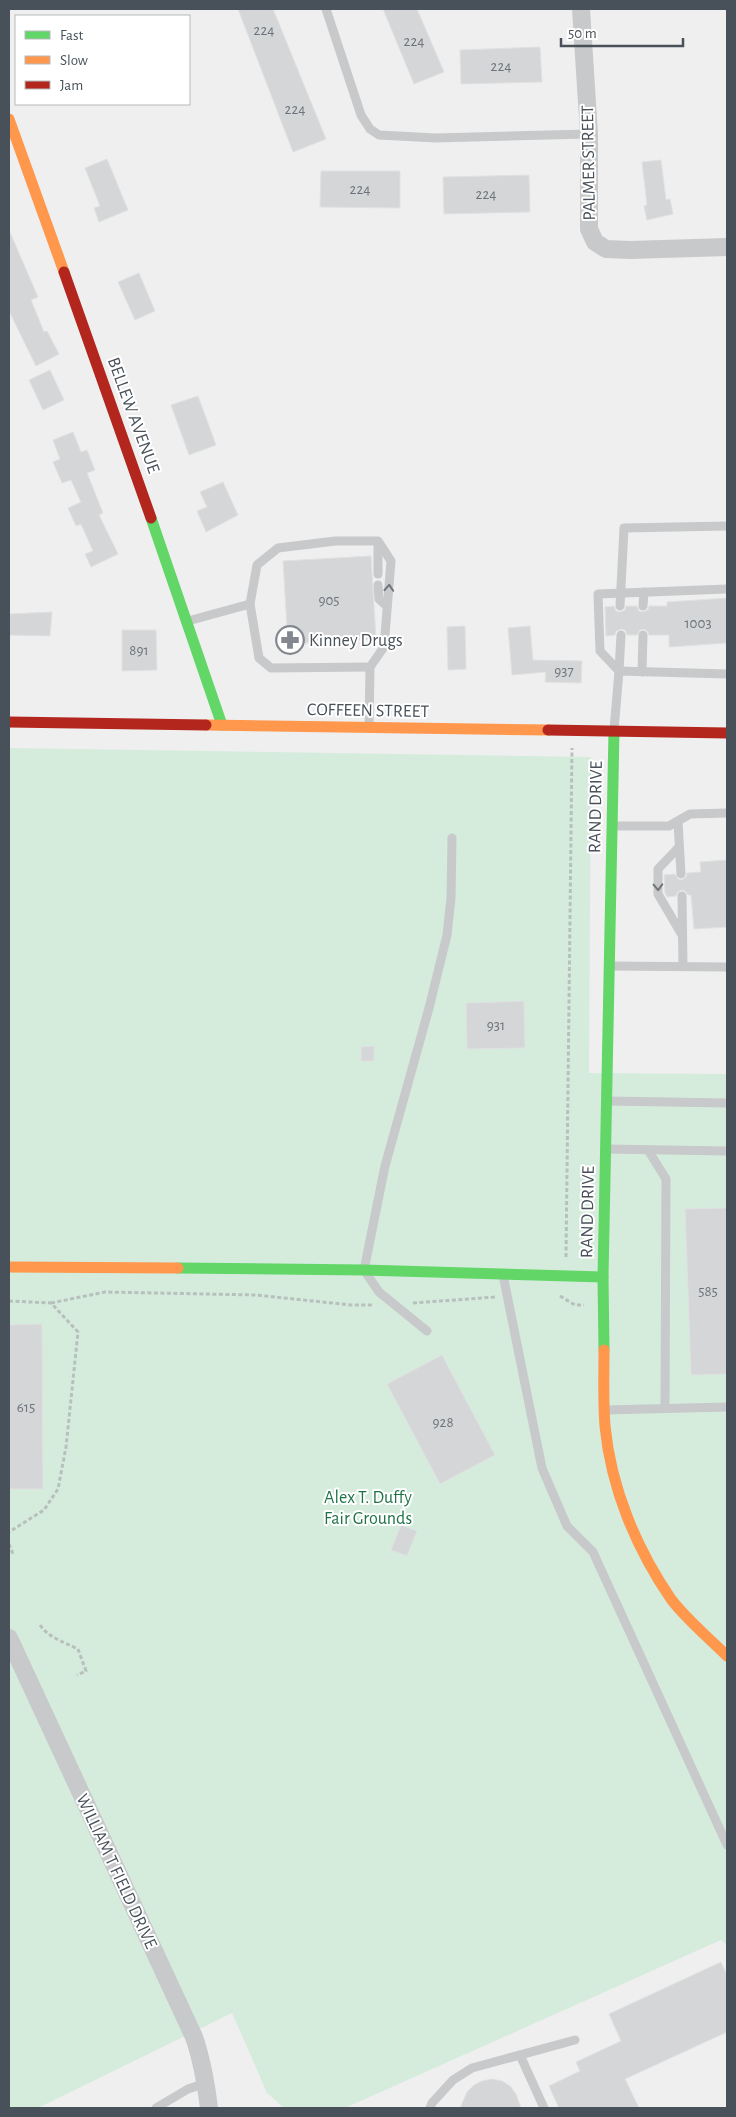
<svg xmlns="http://www.w3.org/2000/svg" width="736" height="2117" font-family="'Alegreya Sans',sans-serif">
<style>
.green{fill:#d5ecdd}
.building{fill:#d5d6d8;stroke:#e0e1e2}
.lines{fill:none;stroke-linecap:round;stroke-linejoin:round}
.path{stroke:#b7c0bd;stroke-width:3;stroke-dasharray:4 2.5;stroke-linecap:butt}
.lane{stroke:#c7c9ca;stroke-width:9}
.street{stroke:#c7c9ca;stroke-width:18}
.fast{stroke:#63d668;stroke-width:11}
.slow{stroke:#ff974d;stroke-width:11}
.jam{stroke:#b3261e;stroke-width:11}
.oneway{stroke:#6e757b}
.labels{text-anchor:middle;stroke-width:4;stroke-linejoin:round;paint-order:stroke}
.number-label{font-size:15px;fill:#6d747a}
.street-label{font-size:18px;fill:#485159;stroke:#fff}
.poi-label{font-size:18px;fill:#485159;stroke:#fff;text-anchor:start}
.park-label{font-size:18px;fill:#207348;stroke:#fff}
</style>
<rect width="100%" height="100%" fill="#efefef"/>
<path class="green" d="M9,748L591,757L589,1073L727,1074V1945L721,1940L345,2108H284L267,2093L232,2013L38,2108H9Z"/>
<g class="building">
<path d="M238,9H273L326,139L293,152Z"/>
<path d="M383,9H417L444,72L414,84Z"/>
<path d="M540,47L542,82L461,84L460,50Z"/>
<path d="M107,159L128,210L99,222L94,208L100,206L85,168Z"/>
<path d="M661,160L666,200L670,199L673,214L647,220L644,206L647,205L642,162Z"/>
<path d="M321,171H400V208L320,207Z"/>
<path d="M529,175L530,212L444,214L443,177Z"/>
<path d="M9,230L38,297L31,300L44,332L47,331L59,354L36,366L9,311Z"/>
<path d="M139,273L155,311L135,320L118,282Z"/>
<path d="M50,370L64,400L43,410L29,380Z"/>
<path d="M198,396L216,445L189,455L171,405Z"/>
<path d="M73,432L81,452L87,450L95,470L87,473L103,513L99,515L118,554L91,567L85,554L93,551L81,524L76,526L68,508L81,502L71,480L62,483L53,462L60,459L53,440Z"/>
<path d="M223,482L238,515L206,532L197,511L207,507L200,492Z"/>
<path d="M371,556L376,639L288,644L283,561Z"/>
<path d="M727,598V643L669,647V635H649L648,632L644,629L640,630L637,635H627L625,630L621,629L616,631L615,635L606,636L605,607L614,606L616,611L620,612L625,610L626,606H637L639,611L643,612L648,610L649,606H667V602Z"/>
<path d="M52,612L50,636L9,635V614Z"/>
<path d="M465,626L466,669L448,670L447,627Z"/>
<path d="M530,626L533,660L582,661L581,683L545,682L546,672L512,675L508,628Z"/>
<path d="M122,630H156L157,670L122,671Z"/>
<path d="M727,860V927L694,929L691,895H688L685,891L681,890L677,893L676,896L667,897L665,893L664,875L675,874L678,879L682,880L686,877L687,873L701,872L700,862Z"/>
<path d="M524,1001L525,1048L467,1049L466,1003Z"/>
<path d="M374,1046V1061H361V1047Z"/>
<path d="M727,1208V1374L691,1375L685,1209Z"/>
<path d="M42,1324L43,1489H9V1325Z"/>
<path d="M442,1355L495,1455L440,1484L387,1384Z"/>
<path d="M401,1525L417,1531L407,1556L391,1550Z"/>
<path d="M721,1962L727,1975V2032L625,2079L639,2108H559L549,2086L580,2071L576,2062L621,2041L609,2014Z"/>
<path d="M492,2079L502,2081L510,2086L516,2094L521,2108H460L467,2092L474,2085L482,2081Z"/>
</g>
<g class="lines">
<g class="path">
<path d="M566,1257L572,748"/>
<path d="M560,1296L575,1305H584"/>
<path d="M9,1301L51,1303L78,1332L66,1447L58,1489L44,1510L9,1532"/>
<path d="M51,1303L105,1292L256,1295L351,1305H374"/>
<path d="M413,1303L496,1297"/>
<path d="M9,1544L13,1554"/>
<path d="M40,1625C49,1638 64,1642 78,1649L86,1671L77,1675"/>
</g>
<g class="lane">
<path d="M326,9L361,115L370,129L379,135L436,138L589,134"/>
<path d="M378,542V574"/>
<path d="M378,585L379,599L387,606"/>
<path d="M250,604L257,565L278,548L335,541H378L391,561L384,647L370,667L369,727"/>
<path d="M620,606L624,528L727,526"/>
<path d="M643,606L644,592"/>
<path d="M188,621L250,604L259,658L271,668L370,667"/>
<path d="M619,671L600,651L598,594L727,589"/>
<path d="M619,671L621,635"/>
<path d="M642,672L643,635"/>
<path d="M614,730L619,671L727,674"/>
<path d="M678,822L681,874"/>
<path d="M613,826H669L690,814L727,813"/>
<path d="M679,847L658,869V894L682,935"/>
<path d="M682,896L683,966"/>
<path d="M610,966L727,967"/>
<path d="M608,1101L727,1103"/>
<path d="M606,1149L727,1151"/>
<path d="M648,1150L666,1179L665,1408"/>
<path d="M503,1275L542,1468L567,1526L593,1552L727,1845"/>
<path d="M427,1331L379,1292L364,1270L385,1166L429,1008L447,935L451,898L452,838"/>
<path d="M605,1410L727,1407"/>
<path d="M520,2055L544,2108"/>
<path d="M156,2108L188,2089L206,2083"/>
<path d="M430,2108L432,2103L453,2080L472,2068L575,2040"/>
</g>
<g class="street">
<path d="M581,9L589,134V229L595,242L606,249L630,250L727,247"/>
<path d="M9,1638L194,2037C202,2060 206,2084 209,2108"/>
</g>
<g class="fast">
<path d="M151,518L222,725"/>
<path d="M178,1268L364,1270L603,1277"/>
<path d="M604,1350L603,1277L614,731"/>
</g>
<g class="slow">
<path d="M9,119L64,272"/>
<path d="M206,725L548,730"/>
<path d="M9,1267L178,1268"/>
<path d="M604,1350C604,1375 603,1401 605,1426C611,1488 636,1548 671,1599C685,1618 710,1639 727,1656"/>
</g>
<g class="jam">
<path d="M64,272L151,518"/>
<path d="M9,722L206,725"/>
<path d="M548,730L727,733"/>
</g>
</g>
<defs><path id="oneway-chevron" d="M-2-3.5L2.5 0L-2 3.5" fill="none" stroke-width="1.6" stroke-linecap="round" stroke-linejoin="round" transform="scale(1.25)"/></defs>
<g class="oneway">
<use href="#oneway-chevron" transform="translate(389 588) rotate(-86)"/>
<use href="#oneway-chevron" transform="translate(658 887) rotate(88)"/>
</g>
<defs>
<symbol id="pharmacy-ring" viewBox="-11 -11 22 22"><circle r="9.5" fill="#fff" stroke="#82888e" stroke-width="1.5"/><path d="M-2-6h4v4h4v4h-4v4h-4v-4h-4v-4h4Z" fill="#82888e"/></symbol>
</defs>
<g fill-rule="evenodd">
<use href="#pharmacy-ring" x="274" y="624" width="32" height="32"/>
</g>
<g class="labels">
<g class="number-label">
<text x="264" y="35">224</text>
<text x="414" y="46">224</text>
<text x="501" y="71">224</text>
<text x="295" y="114">224</text>
<text x="360" y="194">224</text>
<text x="486" y="199">224</text>
<text x="329" y="605">905</text>
<text x="698" y="628">1003</text>
<text x="139" y="655">891</text>
<text x="564" y="676">937</text>
<text x="496" y="1030">931</text>
<text x="708" y="1296">585</text>
<text x="26" y="1412">615</text>
<text x="443" y="1427">928</text>
</g>
<g class="street-label">
<text transform="translate(588 163) rotate(-91)" y="6">PALMER STREET</text>
<text transform="translate(134 415) rotate(70)" y="6">BELLEW AVENUE</text>
<text transform="translate(368 710) rotate(1)" y="6">COFFEEN STREET</text>
<text transform="translate(595 807) rotate(-89)" y="6">RAND DRIVE</text>
<text transform="translate(587 1212) rotate(-89)" y="6">RAND DRIVE</text>
<text transform="translate(117 1871) rotate(65)" y="6">WILLIAM T FIELD DRIVE</text>
</g>
<g class="poi-label">
<text x="309" y="646">Kinney Drugs</text>
</g>
<g class="park-label">
<text x="368" y="1503">Alex T. Duffy<tspan x="368" dy="21">Fair Grounds</tspan></text>
</g>
</g>
<rect width="736" height="2117" fill="none" stroke="#485159" stroke-width="20"/>
<rect x="15" y="15" width="175" height="90" fill="#ffffff" stroke="#b6b9bd"/>
<rect x="25" y="31" width="25" height="8" fill="#63d668" stroke="#b6b9bd"/>
<text x="60" y="40" font-size="15" fill="#485159">Fast</text>
<rect x="25" y="56" width="25" height="8" fill="#ff974d" stroke="#b6b9bd"/>
<text x="60" y="65" font-size="15" fill="#485159">Slow</text>
<rect x="25" y="81" width="25" height="8" fill="#b3261e" stroke="#b6b9bd"/>
<text x="60" y="90" font-size="15" fill="#485159">Jam</text>
<path d="M561 38v8h122v-8" fill="none" stroke="#485159" stroke-width="2.5"/>
<text x="568" y="38" font-size="15" fill="#485159" stroke="#ffffff" stroke-width="4" paint-order="stroke">50 m</text>
</svg>
